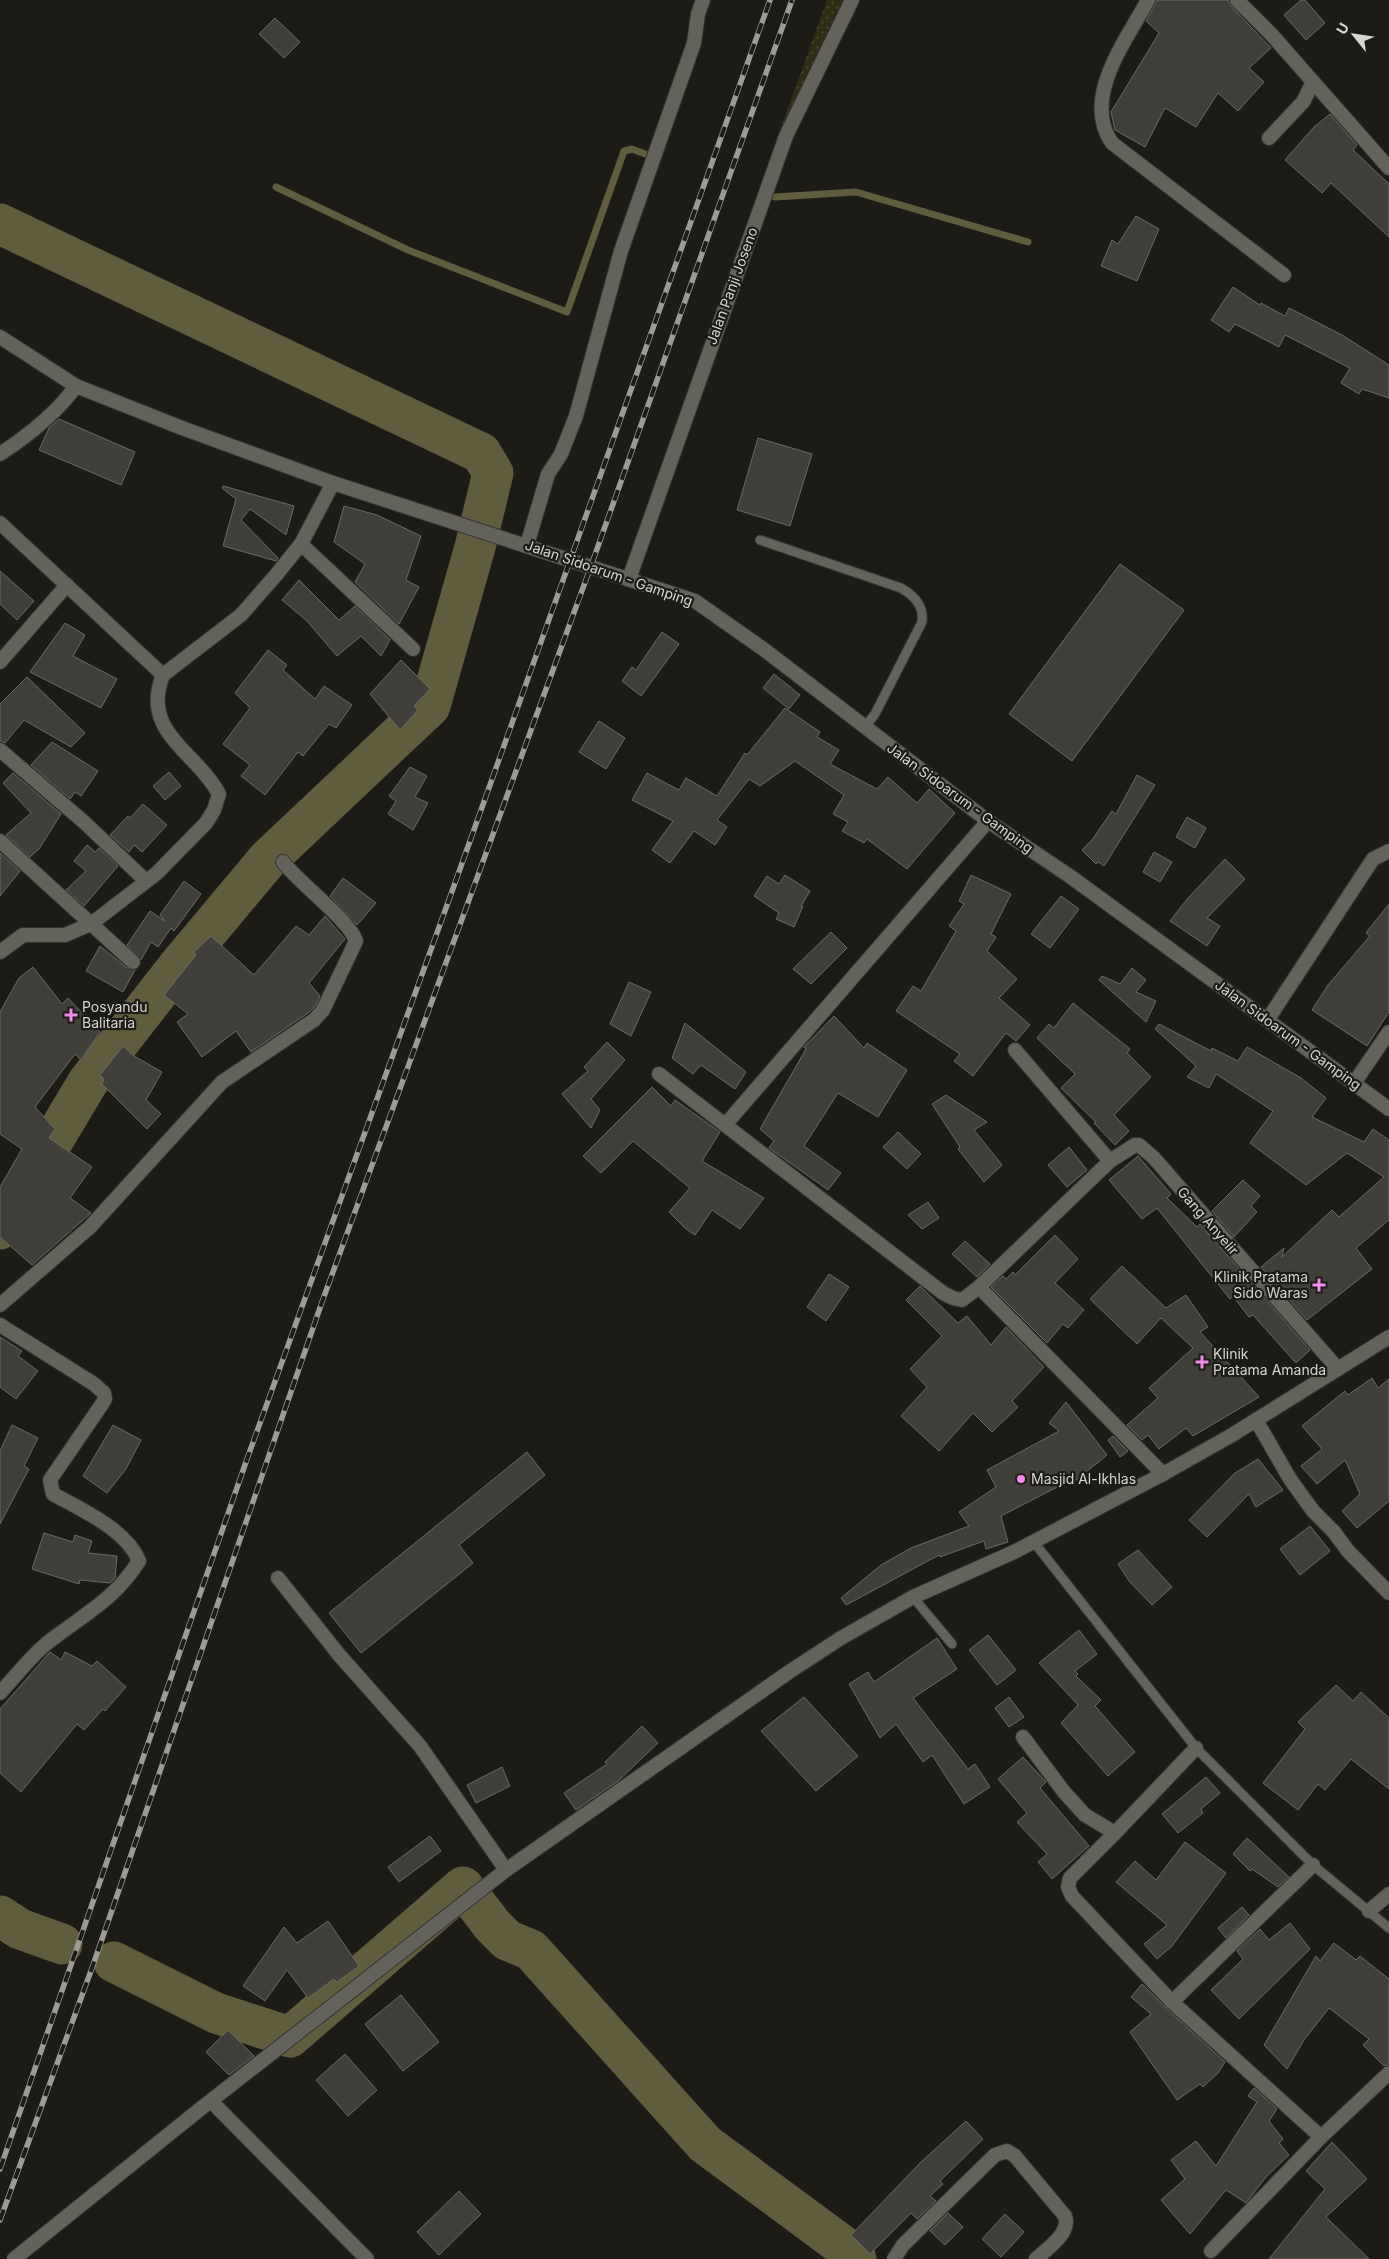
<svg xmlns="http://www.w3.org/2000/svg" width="1389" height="2259" font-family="Inter,sans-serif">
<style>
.grass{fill:url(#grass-dots)}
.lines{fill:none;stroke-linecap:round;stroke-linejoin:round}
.stream{stroke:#605c3e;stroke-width:7}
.river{stroke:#605c3e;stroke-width:41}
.building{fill:#403f39;stroke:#6a6a63}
.service-casing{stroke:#353431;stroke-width:11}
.minor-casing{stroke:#353431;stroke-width:16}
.secondary-casing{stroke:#353431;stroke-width:16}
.service{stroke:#63625b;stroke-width:9}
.minor{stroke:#63625b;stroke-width:14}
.secondary{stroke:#63625b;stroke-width:14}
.rail-casing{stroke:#9c9b96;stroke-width:5.5}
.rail{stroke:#1c1b16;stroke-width:4;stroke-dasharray:11;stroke-linecap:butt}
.poi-dot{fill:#f589ee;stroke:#1c1b16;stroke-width:2}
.labels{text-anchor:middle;stroke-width:4.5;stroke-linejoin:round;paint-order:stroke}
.street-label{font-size:14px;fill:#d7d6d2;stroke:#1c1b16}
.poi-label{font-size:14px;fill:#d7d6d2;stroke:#1c1b16;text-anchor:start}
</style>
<defs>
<pattern id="grass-dots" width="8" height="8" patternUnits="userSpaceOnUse" patternTransform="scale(1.25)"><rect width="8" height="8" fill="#2f2c14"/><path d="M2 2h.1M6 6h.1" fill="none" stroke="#4c4a35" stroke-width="1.8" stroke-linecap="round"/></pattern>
</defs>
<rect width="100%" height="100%" fill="#1c1b16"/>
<path class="grass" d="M827,0H844L775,144Z"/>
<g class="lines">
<g class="stream">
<path d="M276,187L408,250L567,312L624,151L632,149L648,155"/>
<path d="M775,197L856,192L1028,242"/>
</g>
<g class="river">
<path d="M0,224L481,453L493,473L475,547L430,706L268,859L176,969L88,1082L0,1229"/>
<path d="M0,1916L20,1929L62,1944"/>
<path d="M114,1962L216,2013L290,2037L463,1887L493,1926L507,1940L531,1950L705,2144L843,2246L856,2259"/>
</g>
</g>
<g class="building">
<path d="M1157,0H1228L1231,6L1271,48L1249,68L1264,82L1238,111L1218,93L1196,127L1165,108L1145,147L1115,130L1111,112L1159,33L1146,21Z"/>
<path d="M1301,0H1305L1325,23L1306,40L1284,15Z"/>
<path d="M275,18L300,42L284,58L259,34Z"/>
<path d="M1330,114L1357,145L1353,150L1389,184V237L1331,183L1322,193L1285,160L1314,127Z"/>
<path d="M1136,216L1159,229L1137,281L1101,266L1112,240L1118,244Z"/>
<path d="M1233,287L1260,305L1261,303L1285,316L1289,308L1342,335L1389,365V398L1362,389L1359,394L1341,383L1350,368L1285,335L1279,347L1235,324L1229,332L1211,320Z"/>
<path d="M59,419L135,452L121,485L39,450L49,428Z"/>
<path d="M758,438L812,454L790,526L737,510Z"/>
<path d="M223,486L294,506L286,535L250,509L241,520L278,558L276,561L223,546L236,499L222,488Z"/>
<path d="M344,506L377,515L421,536L406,580L419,587L399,624L355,582L365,564L334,542Z"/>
<path d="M1120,564L1184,610L1072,761L1009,714Z"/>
<path d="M0,571L34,601L17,620L0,604Z"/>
<path d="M299,580L339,620L355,606L390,640L381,656L361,636L337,656L307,621L282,600Z"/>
<path d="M65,623L85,635L73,656L117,679L101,708L30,672Z"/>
<path d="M662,632L679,644L641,696L622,681L632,667L636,670Z"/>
<path d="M268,650L287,665L283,670L315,699L324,686L352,705L336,728L329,724L303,756L298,752L265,795L241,776L250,765L223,744L250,708L235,693Z"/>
<path d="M401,660L430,689L414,706L418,710L400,730L370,694Z"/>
<path d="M774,674L800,695L789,709L763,688Z"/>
<path d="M27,677L85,733L71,747L24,720L5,743L0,741V704Z"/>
<path d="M785,708L820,732L817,737L839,750L830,764L877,789L888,777L917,803L929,789L955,813L907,869L867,839L864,843L842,831L848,822L833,814L844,795L795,761L760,786L749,779L717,820L727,827L715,845L694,831L670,863L652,850L673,821L632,800L647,773L679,790L686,778L717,796L745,753L747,755Z"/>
<path d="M599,721L625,738L606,769L579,752Z"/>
<path d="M52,742L98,771L81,796L75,792L70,799L31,765Z"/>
<path d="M410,767L427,776L415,797L428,803L413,830L388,814L396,801L389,796Z"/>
<path d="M169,772L181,786L165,800L153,786Z"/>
<path d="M13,773L61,814L39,849L30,857L6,835L31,813L3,783Z"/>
<path d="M1137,775L1155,785L1104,866L1098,862L1096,864L1082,850L1092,840L1112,811L1116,814Z"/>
<path d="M143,804L167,825L142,852L134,845L129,852L110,835L128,816L130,818Z"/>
<path d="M1187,817L1206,828L1195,848L1176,837Z"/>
<path d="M87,845L95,852L99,848L118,866L84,906L66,890L86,871L74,861Z"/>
<path d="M1154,852L1172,862L1160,882L1143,872Z"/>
<path d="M0,853L20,871L0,896Z"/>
<path d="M1225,859L1245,879L1207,918L1220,926L1207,946L1170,921L1188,898Z"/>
<path d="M785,875L810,891L801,906H803L794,927L776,919L779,913L754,896L767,876L779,884Z"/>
<path d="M971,875L1011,894L991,934L996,937L987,951L1017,979L999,998L1030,1025L1016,1041L1006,1033L973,1076L954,1061L960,1054L896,1011L913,986L921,991L956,931L949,926L964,904L959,901Z"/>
<path d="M343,878L376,903L357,925L330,896Z"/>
<path d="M184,881L201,894L174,931L171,928L158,947L151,942L141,960L127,945L150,911L165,921L160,915Z"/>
<path d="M1061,896L1079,909L1050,948L1031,934Z"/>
<path d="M1389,904V1012L1367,1046L1312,1010L1328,985L1370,936L1366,933Z"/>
<path d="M325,916L345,939L309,983L320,996L316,1005L308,1013L251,1052L236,1031L202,1057L177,1022L188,1014L164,995L196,955L194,952L211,936L254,975L296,926L309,935Z"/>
<path d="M831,932L847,948L811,984L793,969Z"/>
<path d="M100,946L127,968L135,970L123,992L86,971Z"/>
<path d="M33,967L62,1004L68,998L100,1032L81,1060L75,1054L35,1107L55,1129L49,1138L92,1167L70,1198L91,1213L32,1265L0,1237V1187L22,1149L0,1134V1012L19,978Z"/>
<path d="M1132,968L1146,980L1136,992L1156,1001L1146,1022L1099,980L1102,976L1120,984Z"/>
<path d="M629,982L651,992L631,1036L610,1024Z"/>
<path d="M1073,1003L1130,1049L1127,1053L1151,1077L1114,1115L1129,1131L1115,1145L1094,1123L1096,1122L1061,1088L1075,1074L1037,1038L1049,1024L1054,1028Z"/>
<path d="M834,1016L864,1048L867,1043L907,1070L878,1117L838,1093L804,1146L841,1173L828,1190L769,1148L774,1141L760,1129L806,1049L804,1047Z"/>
<path d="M685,1023L746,1072L735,1089L701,1065L693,1074L672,1058Z"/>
<path d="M1159,1024L1211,1051L1212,1048L1238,1061L1247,1047L1301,1078L1326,1098L1312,1117L1364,1142L1373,1129L1389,1140V1220L1356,1248L1372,1269L1307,1320L1261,1267L1284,1248L1282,1257L1332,1210L1339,1217L1384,1177L1347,1153L1306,1185L1250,1143L1273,1111L1216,1074L1209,1088L1187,1077L1196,1066L1155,1029Z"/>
<path d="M607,1042L625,1060L591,1099L600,1110L591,1128L562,1094L588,1071L584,1067Z"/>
<path d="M123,1046L134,1056L162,1072L146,1100L161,1114L147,1129L102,1084L104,1079L100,1075Z"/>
<path d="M652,1087L671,1106L675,1100L720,1132L702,1161L764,1198L740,1229L712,1210L695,1235L685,1228L669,1212L690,1188L633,1141L601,1173L583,1156Z"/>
<path d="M946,1095L987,1122L974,1130L1002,1165L984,1182L958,1149L960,1147L932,1104Z"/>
<path d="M898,1132L921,1154L907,1169L883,1147Z"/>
<path d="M1069,1147L1087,1170L1067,1187L1048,1165Z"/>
<path d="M1138,1156L1171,1194L1167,1198L1197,1227L1200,1224L1310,1350L1296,1363L1253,1315L1249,1317L1233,1296L1230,1299L1157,1208L1142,1219L1109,1180Z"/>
<path d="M1243,1180L1260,1196L1251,1206L1257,1212L1234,1237L1212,1211Z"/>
<path d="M928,1202L939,1218L922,1229L908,1215Z"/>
<path d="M1055,1235L1078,1259L1055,1283L1084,1310L1068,1328L1063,1324L1047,1343L991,1287L1003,1276L1006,1279L1013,1272L1015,1275Z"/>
<path d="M965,1241L990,1264L977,1277L952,1254Z"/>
<path d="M1122,1266L1166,1308L1186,1295L1208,1327L1200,1332L1259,1397L1193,1436L1186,1428L1159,1449L1148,1435L1142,1440L1127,1425L1158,1398L1149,1388L1193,1348L1161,1318L1137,1344L1090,1299Z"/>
<path d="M829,1274L849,1287L826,1321L807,1307Z"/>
<path d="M920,1286L958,1323L967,1316L991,1345L1006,1327L1044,1367L1012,1401L1018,1407L992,1432L973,1413L939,1451L901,1416L927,1387L910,1369L942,1336L906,1300Z"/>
<path d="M0,1337L22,1351L18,1356L38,1371L16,1399L0,1387Z"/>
<path d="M1372,1378L1378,1388L1389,1379V1501L1357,1528L1342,1511L1360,1494L1345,1460L1317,1484L1301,1466L1322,1449L1302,1426L1345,1391L1348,1395Z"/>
<path d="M1066,1402L1107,1455L1070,1485L1067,1482L1001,1516L1008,1542L986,1549L984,1541L940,1557L939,1555L846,1605L841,1598L881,1565L911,1548L969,1526L959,1512L996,1487L987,1470L1059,1431L1049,1423Z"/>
<path d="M12,1425L38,1438L24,1466L29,1469L0,1524V1451Z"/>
<path d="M113,1425L141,1440L126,1469L107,1493L83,1476Z"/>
<path d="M1113,1436L1128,1451L1120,1457L1108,1440Z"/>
<path d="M527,1452L545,1475L459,1545L473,1563L361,1653L329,1613Z"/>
<path d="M1258,1459L1283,1490L1256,1507L1249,1494L1207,1537L1189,1520L1235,1473Z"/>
<path d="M1310,1526L1330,1551L1300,1575L1280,1549Z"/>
<path d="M44,1533L73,1542L75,1535L92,1541L88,1553L117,1556L115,1578L110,1583L80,1580L79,1584L32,1569Z"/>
<path d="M1138,1550L1172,1587L1152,1605L1129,1581L1118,1564Z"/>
<path d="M1079,1630L1097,1654L1075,1671L1078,1674L1076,1676L1101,1700L1095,1706L1135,1752L1108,1776L1061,1723L1078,1705L1039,1663Z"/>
<path d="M988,1635L1016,1670L997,1685L969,1650Z"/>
<path d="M937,1638L957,1669L913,1698L968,1769L975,1764L990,1787L964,1804L932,1755L923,1762L896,1724L880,1738L849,1684L868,1672L874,1682Z"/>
<path d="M50,1652L61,1660L65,1652L92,1666L97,1661L126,1687L105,1711L103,1709L84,1730L77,1724L21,1792L0,1773V1709Z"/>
<path d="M1336,1685L1353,1701L1361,1692L1389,1718V1789L1351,1759L1325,1790L1318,1784L1298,1810L1263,1783L1305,1729L1298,1722Z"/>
<path d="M804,1697L858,1756L816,1791L761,1731Z"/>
<path d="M1009,1697L1024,1717L1009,1727L995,1708Z"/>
<path d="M642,1726L658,1743L618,1781L576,1810L564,1793L607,1764L605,1762Z"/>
<path d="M1023,1757L1046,1782L1040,1788L1089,1846L1052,1879L1038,1862L1047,1854L1017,1822L1027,1813L998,1779Z"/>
<path d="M502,1767L510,1786L476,1803L467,1785Z"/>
<path d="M1206,1777L1220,1793L1201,1809L1203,1813L1178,1833L1162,1814Z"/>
<path d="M430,1836L441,1851L399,1882L388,1867Z"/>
<path d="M1247,1838L1289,1877L1278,1887L1252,1869L1250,1871L1233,1854Z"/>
<path d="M1185,1842L1226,1873L1172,1946L1157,1959L1144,1944L1167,1925L1116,1882L1135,1861L1156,1880Z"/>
<path d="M1242,1907L1249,1915L1226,1938L1218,1928Z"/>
<path d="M328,1921L359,1966L337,1982L334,1979L308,1998L287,1970L265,2001L243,1986L284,1927L297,1943Z"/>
<path d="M1290,1923L1310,1949L1239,2019L1211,1990L1243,1959L1237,1951L1260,1929L1269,1940Z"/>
<path d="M1334,1943L1356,1960L1360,1956L1389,1979V2064L1384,2066L1363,2045L1369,2039L1329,2008L1304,2040L1287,2069L1264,2045L1316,1956L1320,1961Z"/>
<path d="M1142,1984L1166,2008L1225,2062L1218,2073L1203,2087L1200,2084L1177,2100L1130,2032L1151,2014L1131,1997Z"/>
<path d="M401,1995L439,2042L403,2071L365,2024Z"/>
<path d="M228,2030L254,2056L229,2075L206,2052Z"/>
<path d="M345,2054L377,2090L348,2116L316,2080Z"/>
<path d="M1254,2088L1277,2109L1269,2121L1283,2139L1279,2143L1289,2155L1266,2177L1246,2203L1226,2190L1190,2234L1161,2200L1185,2179L1171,2160L1196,2141L1216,2166L1257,2102L1248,2096Z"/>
<path d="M966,2121L983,2139L940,2181L943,2184L930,2196L936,2201L917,2219L911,2213L870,2254L851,2235L921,2162Z"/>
<path d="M1332,2142L1367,2179L1326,2217L1369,2259H1269L1325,2189L1306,2171Z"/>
<path d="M459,2191L481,2214L439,2255L417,2232Z"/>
<path d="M948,2213L963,2227L945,2245L930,2231Z"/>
<path d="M1005,2214L1024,2232L1001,2257L982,2239Z"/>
</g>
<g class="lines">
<defs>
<g id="service">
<path d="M760,540L901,588C915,596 924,606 922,622L875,714L865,727"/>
<path d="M1033,1541L1196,1748L1313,1865L1389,1928"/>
<path d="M913,1597L952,1644"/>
</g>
<g id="minor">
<path d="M1148,0C1126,41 1081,98 1112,143L1284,275"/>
<path d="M1237,0L1271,34L1389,168"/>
<path d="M1269,138L1303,102L1312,84"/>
<path d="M0,454C29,435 56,414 76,386"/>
<path d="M0,523L163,675"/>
<path d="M301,544L413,649"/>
<path d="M527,545L548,474L561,454L576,416L621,251L694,43L698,14L703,0"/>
<path d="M629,579L786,136L852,0"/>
<path d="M0,662L67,585"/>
<path d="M0,750L84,822L145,880"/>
<path d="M0,841L133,962"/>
<path d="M0,952L23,935H65L91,924L157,873L206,823L214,810L219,794C196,751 140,732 163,675L241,615L276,575L301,544L333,483"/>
<path d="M1268,1019L1373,859L1389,851"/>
<path d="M1015,1050L1110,1161"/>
<path d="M659,1074L943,1293L953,1298L962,1300L979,1287L1163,1474"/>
<path d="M1354,1083L1389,1032"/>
<path d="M725,1125L988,821"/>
<path d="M979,1287L1110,1161L1135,1145H1139L1154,1158L1338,1369"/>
<path d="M0,1305L90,1227L222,1082L314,1020L323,1010L356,941C350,921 299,883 283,862"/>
<path d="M0,1325L94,1384L104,1393L105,1399L102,1404L50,1480L53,1494C82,1510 127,1530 139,1561C115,1599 85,1614 51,1640C32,1654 16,1676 0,1693"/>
<path d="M1256,1420L1290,1479L1313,1511L1334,1532L1348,1551L1389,1593"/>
<path d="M278,1578L340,1656L420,1746L506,1870"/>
<path d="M1023,1737L1064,1792L1085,1815L1115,1833L1070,1878L1068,1887L1072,1896L1172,2002L1321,2137"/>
<path d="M1115,1833L1196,1748"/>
<path d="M1369,1911L1389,1894"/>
<path d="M1172,2002L1313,1865"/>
<path d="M211,2101L367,2259"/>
<path d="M1211,2251L1321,2137L1389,2073"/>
<path d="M894,2259L903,2245L995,2155L1007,2151L1015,2156L1065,2216C1071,2233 1048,2248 1036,2259"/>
</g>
<g id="secondary">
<path d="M0,337L76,386L182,428L333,483L695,601L766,651L988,821L1071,877L1389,1109"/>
<path d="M14,2259L199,2110L506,1870L789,1672L841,1638L913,1597L1014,1552L1163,1474L1232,1435L1389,1337"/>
</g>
</defs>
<use href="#service" class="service-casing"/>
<use href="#minor" class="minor-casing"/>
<use href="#secondary" class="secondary-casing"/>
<use href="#service" class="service"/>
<use href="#minor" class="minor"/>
<use href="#secondary" class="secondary"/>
<defs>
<g id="rail">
<path d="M0,2169L247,1459L455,883L770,0"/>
<path d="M0,2220L92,1968L322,1302L591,566L792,0"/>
</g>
</defs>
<use href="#rail" class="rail-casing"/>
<use href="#rail" class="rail"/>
</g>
<g class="poi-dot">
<path d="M68.5 1007.5h5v5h5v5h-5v5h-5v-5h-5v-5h5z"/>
<path d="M1316.5 1277.5h5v5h5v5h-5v5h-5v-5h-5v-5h5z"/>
<path d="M1199.5 1354.5h5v5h5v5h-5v5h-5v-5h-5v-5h5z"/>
<circle cx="1021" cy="1479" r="5"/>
</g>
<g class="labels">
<g class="street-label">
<text transform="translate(732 286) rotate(-70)" y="5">Jalan Panji Joseno</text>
<text transform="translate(609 573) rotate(19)" y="5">Jalan Sidoarum - Gamping</text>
<text transform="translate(960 798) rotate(36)" y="5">Jalan Sidoarum - Gamping</text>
<text transform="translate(1288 1035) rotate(36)" y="5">Jalan Sidoarum - Gamping</text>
<text transform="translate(1208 1221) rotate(49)" y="5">Gang Anyelir</text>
</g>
<g class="poi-label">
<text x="82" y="1012">Posyandu<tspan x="82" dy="16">Balitaria</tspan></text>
<text x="1308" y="1282" text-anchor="end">Klinik Pratama<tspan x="1308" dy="16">Sido Waras</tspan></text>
<text x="1213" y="1359">Klinik<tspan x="1213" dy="16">Pratama Amanda</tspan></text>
<text x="1031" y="1484">Masjid Al-Ikhlas</text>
</g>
</g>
<g transform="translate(1354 35) rotate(300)" stroke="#1c1b16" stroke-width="4" paint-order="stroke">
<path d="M0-4L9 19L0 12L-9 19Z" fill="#d7d6d2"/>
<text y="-8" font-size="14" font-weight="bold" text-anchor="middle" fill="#d7d6d2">U</text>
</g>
</svg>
